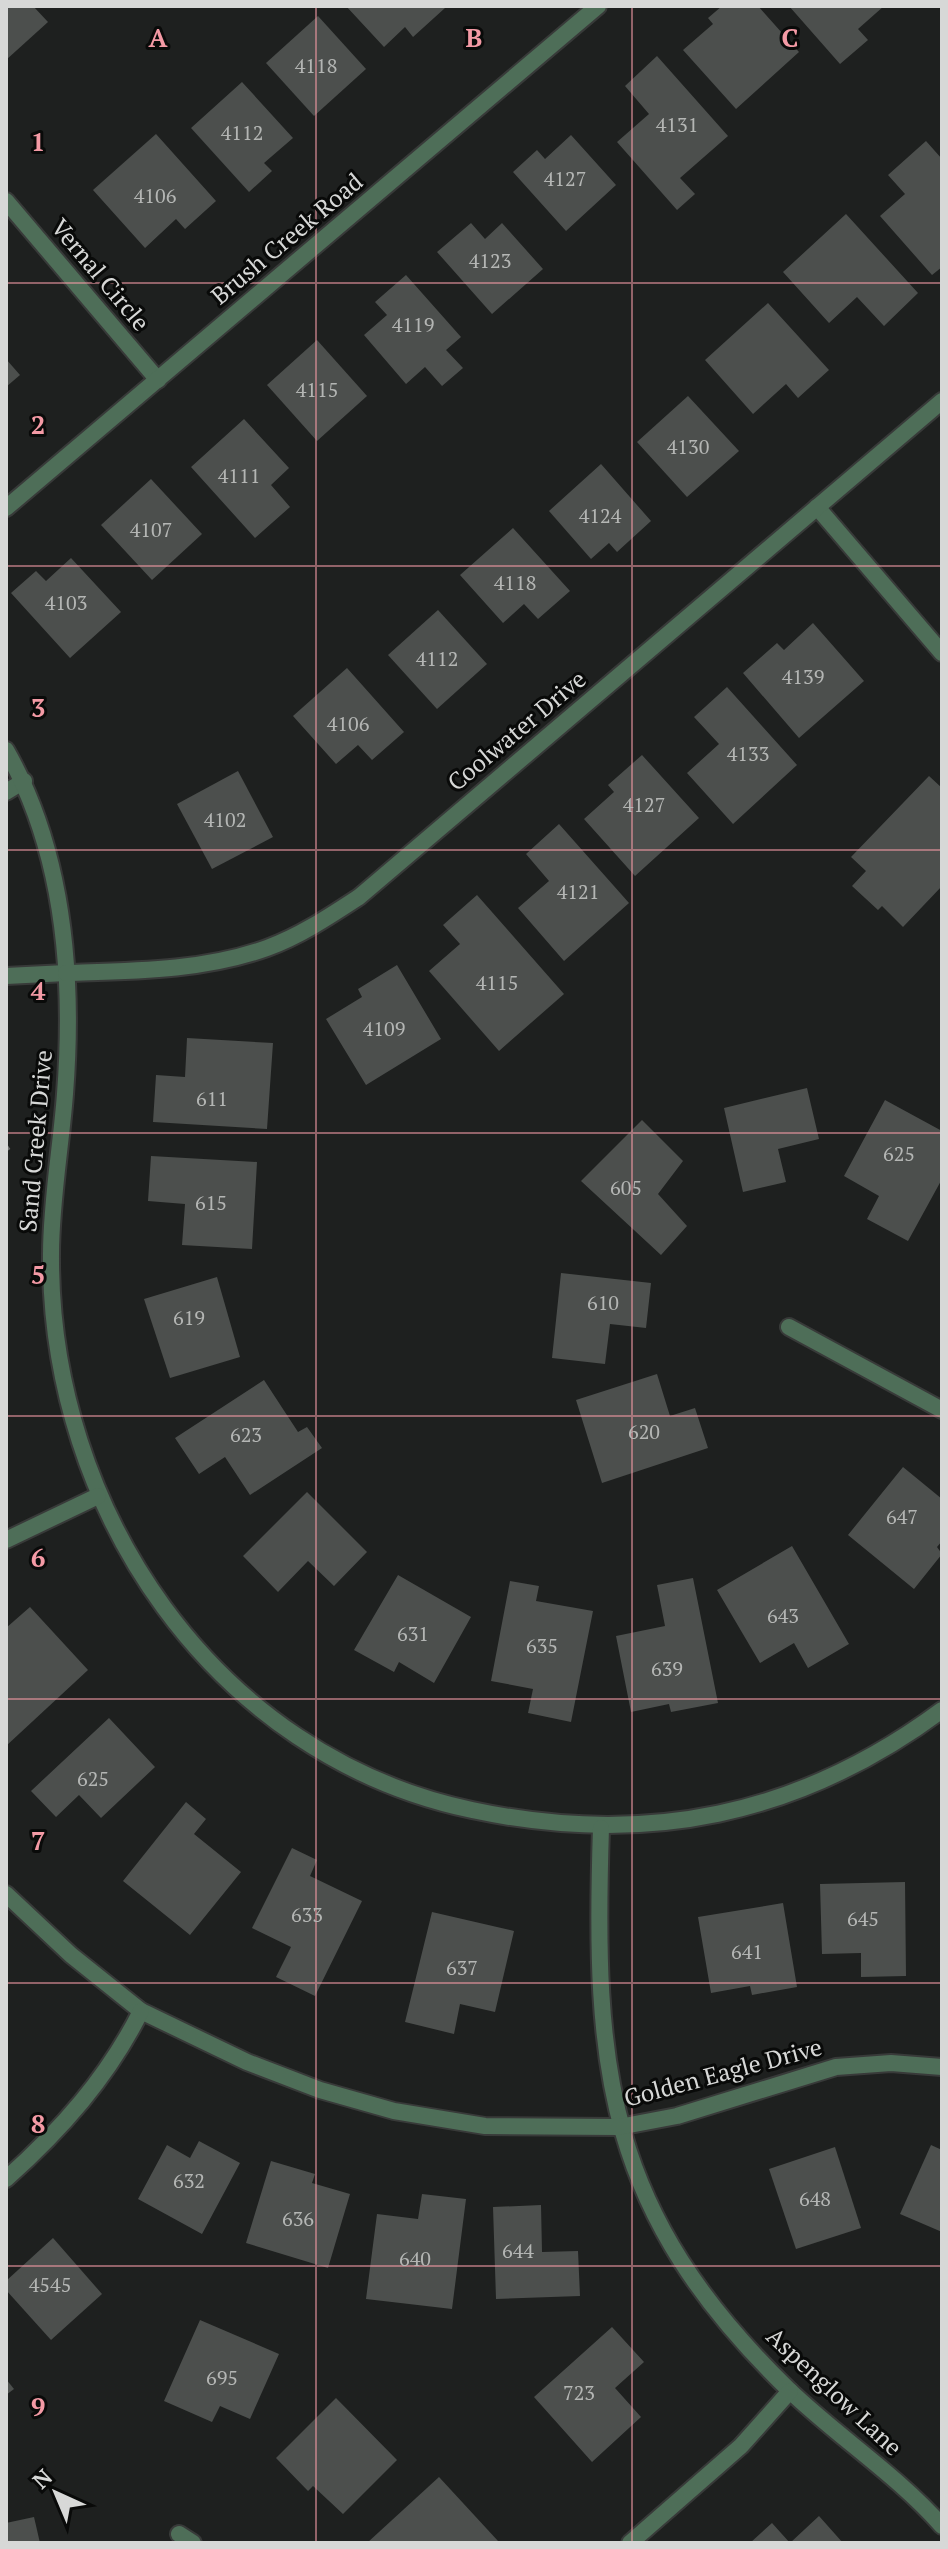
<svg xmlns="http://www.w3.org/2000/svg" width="948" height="2549" font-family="'PT Serif',serif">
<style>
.building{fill:#4c4f4d}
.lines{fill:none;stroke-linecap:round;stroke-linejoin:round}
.service-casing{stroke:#383a39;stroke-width:20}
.minor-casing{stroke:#383a39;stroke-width:20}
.path{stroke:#6a6b6a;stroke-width:5;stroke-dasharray:6 6;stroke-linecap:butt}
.service{stroke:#4e6e58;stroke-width:16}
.minor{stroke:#4e6e58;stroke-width:16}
.grid{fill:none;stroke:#f49aa5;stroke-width:2;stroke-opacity:0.55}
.labels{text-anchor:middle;stroke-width:6;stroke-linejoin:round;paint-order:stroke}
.number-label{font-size:20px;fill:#b4b6b4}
.street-label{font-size:24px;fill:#d7d8d7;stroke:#090a09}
.grid-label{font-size:26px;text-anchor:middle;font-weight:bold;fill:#f49aa5;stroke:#090a09;stroke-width:6;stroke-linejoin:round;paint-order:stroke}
</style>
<rect width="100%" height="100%" fill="#1e201f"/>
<g class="building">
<path d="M6,6H33L48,22L6,60Z"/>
<path d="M346,6H443L445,8L413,37L405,27L384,47Z"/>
<path d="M722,6H758L799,52L736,109L683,50L713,24L708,18Z"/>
<path d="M789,6H884L858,29L868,40L840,64Z"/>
<path d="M318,16L366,69L314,116L266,63Z"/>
<path d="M657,56L728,136L680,178L695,194L677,210L617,142L649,114L625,86Z"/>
<path d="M242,82L293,138L264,163L272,171L249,192L191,128Z"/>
<path d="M156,134L216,201L185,229L176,219L145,248L93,190Z"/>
<path d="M571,135L616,185L566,231L513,172L537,150L545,159Z"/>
<path d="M926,141L942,159V267L932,275L880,216L905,194L888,175Z"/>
<path d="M846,214L918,293L884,326L857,297L829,323L783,272Z"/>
<path d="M471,223L485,239L502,223L543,269L492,314L437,252Z"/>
<path d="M406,275L461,337L446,350L463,368L442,386L425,367L406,384L364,335L387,315L375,302Z"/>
<path d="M768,303L829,370L798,398L786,384L753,414L705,360Z"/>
<path d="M317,340L367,396L317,441L267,385Z"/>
<path d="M6,359L20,375L6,387Z"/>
<path d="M688,396L739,451L687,497L637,442Z"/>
<path d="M244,419L289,468L271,485L290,507L255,538L191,467Z"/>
<path d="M601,464L651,521L617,552L609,543L591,559L549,511Z"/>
<path d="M151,479L202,534L152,580L101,525Z"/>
<path d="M513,528L570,591L538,619L524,604L503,623L460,575Z"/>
<path d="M71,558L121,612L70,658L11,593L36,571L46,581Z"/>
<path d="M438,610L487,664L437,709L388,655Z"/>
<path d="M813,623L864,681L799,738L743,673L777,643L784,650Z"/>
<path d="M347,668L404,732L372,760L358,745L336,764L293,716Z"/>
<path d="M727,687L797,765L733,824L687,773L719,744L694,717Z"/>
<path d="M642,755L699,818L635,876L584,819L614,792L608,785Z"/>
<path d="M238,771L273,837L212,869L177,804Z"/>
<path d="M929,776L942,788V886L903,927L882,906L878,910L852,886L866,871L851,857Z"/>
<path d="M559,824L629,903L564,961L518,908L549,881L526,854Z"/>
<path d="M477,895L564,994L499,1051L429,971L460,944L443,925Z"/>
<path d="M397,965L441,1039L366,1085L326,1019L362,997L358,989Z"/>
<path d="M187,1038L273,1043L267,1129L153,1122L156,1075L185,1077Z"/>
<path d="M807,1088L819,1139L778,1149L786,1182L743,1192L724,1108Z"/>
<path d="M885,1100L942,1131V1179L908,1241L867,1219L879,1196L844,1176Z"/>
<path d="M642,1120L683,1161L658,1194L687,1226L661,1255L581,1181Z"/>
<path d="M151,1156L257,1162L252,1249L182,1245L185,1204L148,1201Z"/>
<path d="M561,1273L651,1283L646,1328L610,1324L605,1364L552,1358Z"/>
<path d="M217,1277L240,1357L170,1378L144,1299Z"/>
<path d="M657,1374L670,1416L695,1408L708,1448L602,1483L576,1400Z"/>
<path d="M264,1380L298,1432L307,1427L322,1448L250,1495L225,1457L199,1474L175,1438Z"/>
<path d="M903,1467L942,1499V1541L937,1547L942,1554L914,1589L848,1535Z"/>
<path d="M307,1492L367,1552L334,1586L308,1561L278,1592L243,1556Z"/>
<path d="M792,1546L849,1644L808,1668L794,1643L760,1663L717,1590Z"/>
<path d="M398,1575L471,1617L434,1683L399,1662L394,1672L354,1650Z"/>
<path d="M693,1578L718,1703L671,1712L669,1704L631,1712L616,1636L665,1626L657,1585Z"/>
<path d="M510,1581L539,1586L536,1601L593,1611L571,1722L528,1713L533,1689L491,1681Z"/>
<path d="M30,1607L88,1670L6,1746V1628Z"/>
<path d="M109,1718L155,1767L101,1818L79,1795L56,1817L31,1791Z"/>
<path d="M186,1802L206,1819L194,1834L241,1872L190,1935L123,1881Z"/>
<path d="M292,1848L317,1860L310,1876L362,1901L315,1996L276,1977L291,1947L252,1928Z"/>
<path d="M905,1882L906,1976L861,1977V1953L822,1954L820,1884Z"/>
<path d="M783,1903L797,1987L752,1995L750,1986L711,1993L698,1917Z"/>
<path d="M432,1912L514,1931L495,2012L460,2004L454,2034L405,2022Z"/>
<path d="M199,2141L240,2163L202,2234L138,2199L167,2145L190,2158Z"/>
<path d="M931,2145L942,2150V2232L900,2214Z"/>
<path d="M835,2147L861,2228L796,2249L769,2169Z"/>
<path d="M271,2161L315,2174L312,2183L350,2194L328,2268L246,2243Z"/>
<path d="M422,2194L466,2199L452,2309L366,2299L377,2214L418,2219Z"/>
<path d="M541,2205L542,2252L578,2251L580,2296L496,2299L493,2207Z"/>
<path d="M53,2238L102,2294L51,2340L6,2290V2281Z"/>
<path d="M200,2320L279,2354L250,2419L220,2406L212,2422L164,2401Z"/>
<path d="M612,2327L644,2362L615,2388L641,2417L592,2462L534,2397Z"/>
<path d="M6,2379L14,2389L6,2395Z"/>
<path d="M336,2398L397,2460L343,2514L313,2486L308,2491L276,2458Z"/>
<path d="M439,2477L498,2541L495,2543H367Z"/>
<path d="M819,2516L843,2543H750L772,2523L790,2543Z"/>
<path d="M34,2517L40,2543H6V2523Z"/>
</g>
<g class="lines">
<defs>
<g id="service">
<path d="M6,792L24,781"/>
<path d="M6,976L66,973"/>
</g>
<g id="minor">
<path d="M6,201L158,380"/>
<path d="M817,507L942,653"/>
<path d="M6,508L598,6"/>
<path d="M6,750C65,853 74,977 65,1094C61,1147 51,1201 51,1254C49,1509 214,1756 472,1810C646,1847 799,1816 942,1710"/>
<path d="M66,973C133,971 203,971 267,948C300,936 330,916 359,897L942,401"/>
<path d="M789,1327L942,1410"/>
<path d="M6,1540L98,1496"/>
<path d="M601,1828C593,2071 606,2212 789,2390C838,2437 897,2475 942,2526"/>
<path d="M6,1894L71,1955L141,2011L247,2062L320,2090L394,2111L485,2126L619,2127L677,2116L836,2067L891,2063L942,2067"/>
<path d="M6,2179C61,2130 108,2077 141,2011"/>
<path d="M179,2534L193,2543"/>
<path d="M630,2543L741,2446L790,2391"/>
</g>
</defs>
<use href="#service" class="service-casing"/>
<use href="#minor" class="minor-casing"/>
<path class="path" d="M6,1149L9,1147"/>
<use href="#service" class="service"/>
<use href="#minor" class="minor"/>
</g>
<path class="grid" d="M316,6V2543M632,6V2543M6,283H942M6,566H942M6,850H942M6,1133H942M6,1416H942M6,1699H942M6,1983H942M6,2266H942"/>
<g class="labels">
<g class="number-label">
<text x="316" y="73">4118</text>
<text x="677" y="132">4131</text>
<text x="242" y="140">4112</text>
<text x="565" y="186">4127</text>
<text x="155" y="203">4106</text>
<text x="490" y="268">4123</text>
<text x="413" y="332">4119</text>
<text x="317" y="397">4115</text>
<text x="688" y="454">4130</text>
<text x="239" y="483">4111</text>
<text x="600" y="523">4124</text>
<text x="151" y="537">4107</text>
<text x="515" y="590">4118</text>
<text x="66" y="610">4103</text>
<text x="437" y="666">4112</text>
<text x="803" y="684">4139</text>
<text x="348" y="731">4106</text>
<text x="748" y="761">4133</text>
<text x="644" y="812">4127</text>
<text x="225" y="827">4102</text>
<text x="578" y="899">4121</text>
<text x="497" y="990">4115</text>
<text x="384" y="1036">4109</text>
<text x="212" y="1106">611</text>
<text x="899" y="1161">625</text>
<text x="626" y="1195">605</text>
<text x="211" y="1210">615</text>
<text x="603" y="1310">610</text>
<text x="189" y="1325">619</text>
<text x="644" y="1439">620</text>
<text x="246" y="1442">623</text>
<text x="902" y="1524">647</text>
<text x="783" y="1623">643</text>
<text x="413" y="1641">631</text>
<text x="542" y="1653">635</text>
<text x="667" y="1676">639</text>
<text x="93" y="1786">625</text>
<text x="307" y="1922">633</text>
<text x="863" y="1926">645</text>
<text x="747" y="1959">641</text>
<text x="462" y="1975">637</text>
<text x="189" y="2188">632</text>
<text x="815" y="2206">648</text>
<text x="298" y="2226">636</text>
<text x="518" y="2258">644</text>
<text x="415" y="2266">640</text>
<text x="50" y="2292">4545</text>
<text x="222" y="2385">695</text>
<text x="579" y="2400">723</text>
</g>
<g class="street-label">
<text transform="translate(287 239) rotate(-40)" y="8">Brush Creek Road</text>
<text transform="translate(100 275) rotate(50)" y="8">Vernal Circle</text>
<text transform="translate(517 731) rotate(-40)" y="8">Coolwater Drive</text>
<text transform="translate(36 1141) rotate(-85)" y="8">Sand Creek Drive</text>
<text transform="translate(723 2073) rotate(-15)" y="8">Golden Eagle Drive</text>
<text transform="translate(834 2392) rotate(43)" y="8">Aspenglow Lane</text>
</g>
</g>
<g class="grid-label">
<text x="158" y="47">A</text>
<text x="474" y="47">B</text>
<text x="790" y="47">C</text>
<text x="38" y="151">1</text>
<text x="38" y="434">2</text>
<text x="38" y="717">3</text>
<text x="38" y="1000">4</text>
<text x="38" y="1284">5</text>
<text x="38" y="1567">6</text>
<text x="38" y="1850">7</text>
<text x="38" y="2133">8</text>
<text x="38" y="2416">9</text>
</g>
<rect width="948" height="2549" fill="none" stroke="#d7d8d7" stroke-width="16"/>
<g transform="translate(56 2493) rotate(316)" stroke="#090a09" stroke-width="6" paint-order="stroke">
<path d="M0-6L14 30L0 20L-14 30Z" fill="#d7d8d7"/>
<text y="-12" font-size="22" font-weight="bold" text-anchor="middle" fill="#d7d8d7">N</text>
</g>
</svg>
